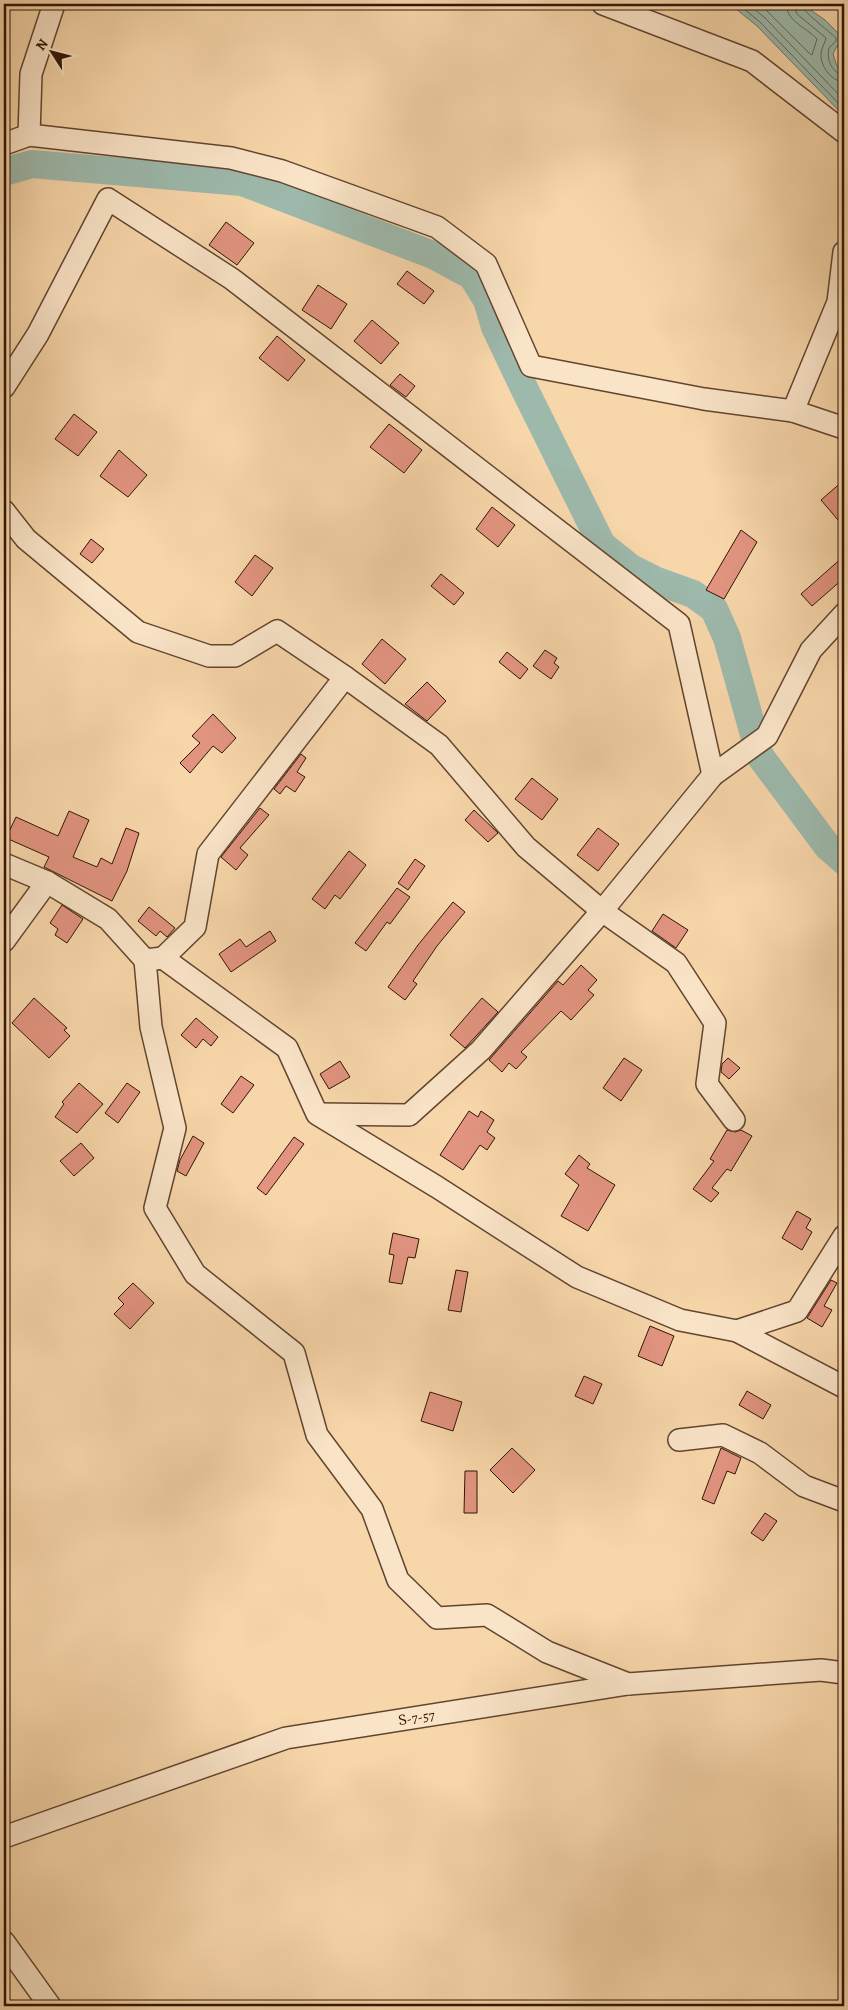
<svg xmlns="http://www.w3.org/2000/svg" width="848" height="2010" font-family="Alegreya,'Noto Serif Armenian',serif">
<style>
.water{fill:#9db9ac;stroke:#71776a}
.lines{fill:none;stroke-linecap:round;stroke-linejoin:round}
.shore{stroke:#666759;stroke-width:1}
.river{stroke:#9db9ac;stroke-width:28}
.building{fill:#e29480;stroke:#301506}
.minor-casing{stroke:#62452f;stroke-width:24}
.minor{stroke:#fae4c8;stroke-width:21}
.labels{text-anchor:middle;stroke-width:4;stroke-linejoin:round;paint-order:stroke}
.street-label{font-size:14px;fill:#301506;stroke:#fae4c8}
</style>
<rect width="100%" height="100%" fill="#f7d6aa"/>
<filter id="stains"><feTurbulence type="fractalNoise" baseFrequency=".004" numOctaves="4"/><feColorMatrix values="0 0 0 0 .2 0 0 0 0 .09 0 0 0 0 .02 0 0 0 .5 -.17"/></filter>
<radialGradient id="worn" r=".72"><stop offset=".6" stop-color="#630" stop-opacity="0"/><stop offset="1" stop-color="#630" stop-opacity=".3"/></radialGradient>
<path class="water" d="M730,4H802L825,20L844,39V46H837L833,54L837,66L844,72V116L757,26Z"/>
<g class="lines">
<g class="shore">
<path d="M738,4L760,22L844,109"/>
<path d="M748,4L765,18L844,100"/>
<path d="M760,4L810,54L812,55L817,39C806,27 787,22 786,4"/>
<path d="M793,4L797,14L826,38C825,43 822,47 821,53C820,66 831,81 844,82"/>
<path d="M800,4C801,10 829,31 836,38V41L829,48C826,60 832,73 844,75"/>
</g>
<path class="river" d="M4,172L32,164L242,182L433,255L472,276L487,300L495,327L524,388L602,545L631,568L657,581L693,594L714,609L727,638L760,756L828,847L844,861"/>
</g>
<g class="building">
<path d="M226,222L254,243L237,265L209,245Z"/>
<path d="M407,271L434,291L424,304L397,284Z"/>
<path d="M318,285L347,304L331,329L302,310Z"/>
<path d="M372,320L399,343L381,364L354,341Z"/>
<path d="M277,336L305,360L288,381L259,358Z"/>
<path d="M400,374L415,386L406,397L390,385Z"/>
<path d="M74,414L97,432L78,456L55,439Z"/>
<path d="M389,424L422,450L404,473L370,447Z"/>
<path d="M119,450L147,475L128,497L100,476Z"/>
<path d="M844,480V527L821,500Z"/>
<path d="M492,507L515,525L498,547L476,529Z"/>
<path d="M741,530L757,542L724,599L706,590Z"/>
<path d="M91,539L104,549L92,563L80,554Z"/>
<path d="M255,555L273,568L252,596L235,582Z"/>
<path d="M844,556V578L812,606L801,594Z"/>
<path d="M441,574L464,593L454,605L431,586Z"/>
<path d="M382,639L406,659L385,684L362,664Z"/>
<path d="M545,650L557,658L554,663L559,667L551,679L533,666Z"/>
<path d="M507,652L528,669L520,679L499,662Z"/>
<path d="M427,682L446,701L427,721L405,704Z"/>
<path d="M213,714L236,738L222,753L213,746L190,773L180,763L200,743L192,736Z"/>
<path d="M301,754L306,758L297,772L305,777L295,792L286,786L280,794L274,789Z"/>
<path d="M532,778L558,799L542,820L515,799Z"/>
<path d="M260,808L269,815L240,848L248,855L236,870L221,857Z"/>
<path d="M474,810L498,833L488,842L465,820Z"/>
<path d="M69,811L89,820L73,857L97,867L101,858L112,864L126,828L139,833L127,871L112,901L44,867L49,857L6,838L16,817L58,836Z"/>
<path d="M598,828L619,844L598,871L577,855Z"/>
<path d="M349,851L366,865L340,899L335,895L325,909L312,899Z"/>
<path d="M415,859L425,866L408,890L398,883Z"/>
<path d="M397,888L410,897L390,924L387,922L366,951L355,943Z"/>
<path d="M453,902L465,912L437,946L413,981L417,984L405,1000L388,987L418,945Z"/>
<path d="M62,905L83,919L67,943L55,935L58,929L50,923Z"/>
<path d="M149,907L175,928L167,937L160,931L156,936L138,921Z"/>
<path d="M663,914L688,930L676,948L652,931Z"/>
<path d="M270,931L276,941L231,972L219,954L240,939L246,947Z"/>
<path d="M581,965L597,980L588,990L594,995L571,1020L561,1011L521,1052L527,1057L516,1069L509,1063L502,1072L489,1060L558,981L563,985Z"/>
<path d="M34,998L67,1028L64,1030L70,1036L49,1058L12,1023Z"/>
<path d="M482,998L498,1012L465,1048L450,1035Z"/>
<path d="M196,1018L218,1037L211,1046L203,1039L196,1048L181,1035Z"/>
<path d="M624,1058L642,1070L621,1101L603,1088Z"/>
<path d="M728,1058L740,1068L729,1079L721,1072L722,1064Z"/>
<path d="M340,1061L350,1077L329,1089L320,1074Z"/>
<path d="M241,1076L254,1085L233,1113L221,1104Z"/>
<path d="M79,1083L103,1104L77,1133L55,1117L64,1104L62,1102Z"/>
<path d="M127,1083L140,1092L118,1123L105,1113Z"/>
<path d="M469,1111L478,1117L481,1111L494,1120L487,1132L495,1138L487,1150L480,1145L463,1170L440,1155Z"/>
<path d="M727,1130L735,1132L741,1130L752,1136L731,1171L727,1169L712,1188L719,1193L711,1202L693,1189L714,1161L710,1159Z"/>
<path d="M193,1136L204,1143L186,1176L177,1171L180,1160Z"/>
<path d="M294,1137L304,1144L266,1195L257,1188Z"/>
<path d="M81,1143L94,1158L74,1176L60,1161Z"/>
<path d="M579,1155L590,1164L587,1168L615,1185L588,1231L561,1216L579,1185L565,1174Z"/>
<path d="M797,1211L811,1219L806,1228L812,1232L802,1250L782,1238Z"/>
<path d="M393,1233L419,1239L415,1258L408,1257L402,1284L389,1282L394,1255L389,1254Z"/>
<path d="M456,1270L468,1272L461,1312L448,1310Z"/>
<path d="M831,1280L837,1283L824,1306L832,1310L822,1327L807,1318Z"/>
<path d="M133,1283L154,1303L130,1329L114,1314L124,1304L118,1298Z"/>
<path d="M650,1326L674,1336L662,1366L638,1356Z"/>
<path d="M584,1376L602,1384L593,1404L575,1396Z"/>
<path d="M747,1391L771,1405L763,1419L739,1405Z"/>
<path d="M430,1392L462,1402L453,1431L421,1421Z"/>
<path d="M512,1448L535,1470L513,1493L490,1470Z"/>
<path d="M721,1448L741,1458L735,1474L727,1471L714,1504L702,1499Z"/>
<path d="M465,1471H477V1513H464Z"/>
<path d="M765,1513L777,1521L763,1541L751,1533Z"/>
</g>
<g class="lines">
<defs>
<g id="minor">
<path d="M603,4L752,61L844,132"/>
<path d="M29,135L231,158L282,171L437,227L486,264L531,366L704,399L793,411"/>
<path d="M4,144L29,135L31,74L54,4"/>
<path d="M844,252L838,302L793,411L844,428"/>
<path d="M4,387L38,334L108,199L232,279L679,624L713,775"/>
<path d="M4,511L26,539L138,632L209,656H235L277,631L345,677L439,745L526,847L602,911L676,963L715,1023L707,1084L734,1120"/>
<path d="M4,864L47,882L108,919L145,960L163,958L287,1048L317,1114L437,1187L577,1277L680,1320L737,1331L844,1387"/>
<path d="M4,941L47,882"/>
<path d="M163,958L195,927L208,854L345,677"/>
<path d="M145,960L151,1027L175,1128L155,1208L195,1274L294,1353L317,1435L372,1509L398,1580L437,1618L487,1615L547,1652L628,1684"/>
<path d="M318,1114L409,1115L481,1050L602,911L713,775L767,736L811,650L844,614"/>
<path d="M737,1331L797,1311L844,1236"/>
<path d="M679,1440L723,1435L760,1453L804,1486L844,1501"/>
<path id="s1" d="M4,1837L286,1738L628,1684L821,1670L844,1673"/>
<path d="M4,1942L50,2006"/>
</g>
</defs>
<use href="#minor" class="minor-casing"/>
<use href="#minor" class="minor"/>
</g>
<g class="labels">
<g class="street-label">
<text dy="5" stroke="none"><textPath href="#s1" startOffset="431">Տ-7-57</textPath></text>
</g>
</g>
<rect width="848" height="2010" fill="none" stroke="#f7d6aa" stroke-width="20"/>
<rect x="5" y="5" width="838" height="2000" fill="none" stroke="#301506" stroke-width="2.5"/>
<rect x="10" y="10" width="828" height="1990" fill="none" stroke="#301506"/>
<g transform="translate(52 52) rotate(306)" stroke="#fae4c8" stroke-width="4" paint-order="stroke">
<path d="M0-4L9 19L0 12L-9 19Z" fill="#301506"/>
<text y="-8" font-size="14" font-weight="bold" text-anchor="middle" fill="#301506">N</text>
</g>
<rect width="100%" height="100%" filter="url(#stains)"/>
<rect width="100%" height="100%" fill="url(#worn)"/>
</svg>
